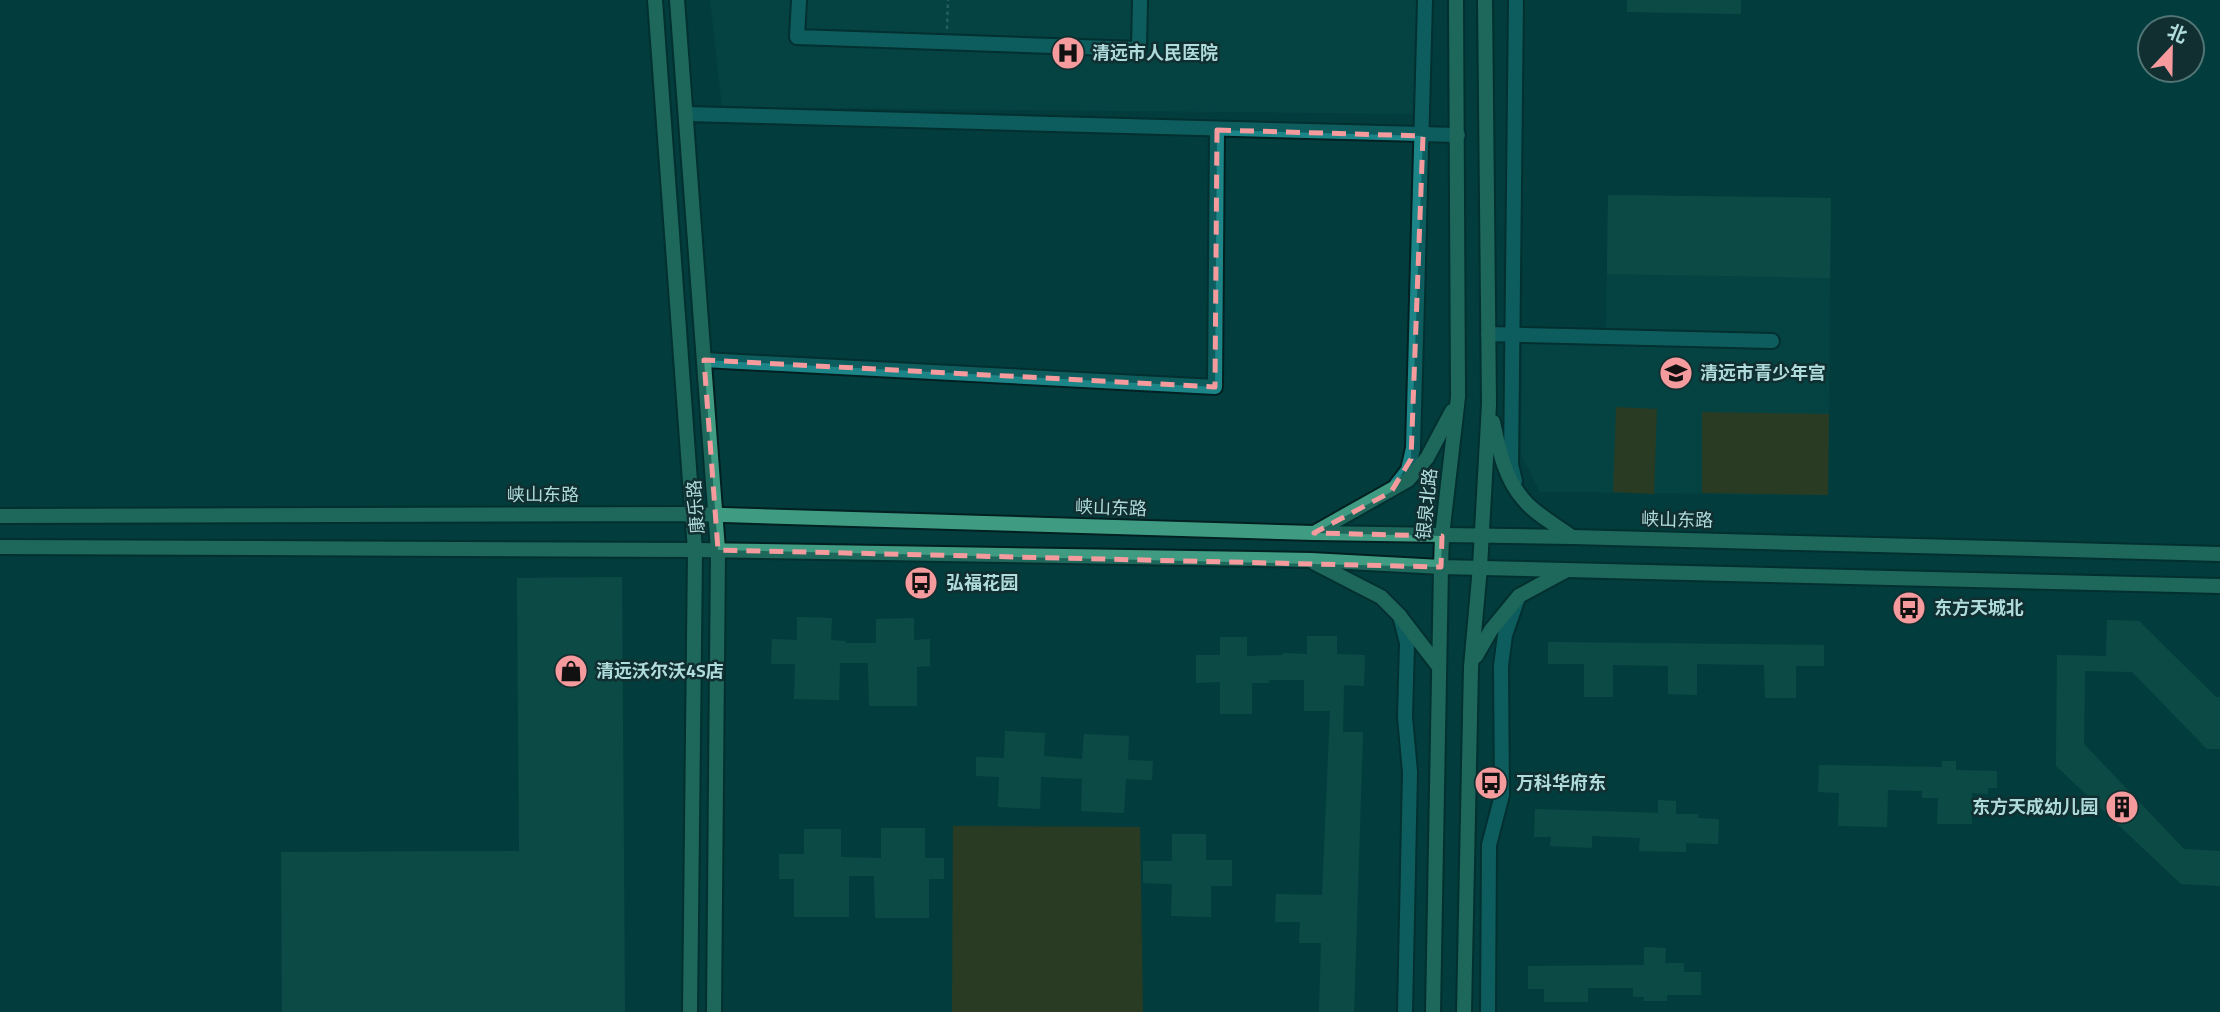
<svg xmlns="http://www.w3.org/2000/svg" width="2220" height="1012" font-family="'Titillium Web','Noto Sans SC',sans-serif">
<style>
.built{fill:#074a4b}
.green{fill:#583b03}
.building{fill:#175e50}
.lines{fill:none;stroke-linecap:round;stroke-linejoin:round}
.street-casing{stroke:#022021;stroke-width:18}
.secondary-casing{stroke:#022021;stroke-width:18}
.path{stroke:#518384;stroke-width:2.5;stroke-dasharray:3.5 3.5;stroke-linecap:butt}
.street{stroke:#1c8587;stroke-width:14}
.secondary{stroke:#3f9c82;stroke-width:14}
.marked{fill:none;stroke:#f59b9e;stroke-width:5;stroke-dasharray:14 9;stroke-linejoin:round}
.labels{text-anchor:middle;stroke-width:5;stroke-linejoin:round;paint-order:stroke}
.poi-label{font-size:18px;font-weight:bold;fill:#b0dbdc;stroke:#112f30;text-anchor:start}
.street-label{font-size:18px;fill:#b0dbdc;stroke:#112f30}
</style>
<rect width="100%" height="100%" fill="#033c3d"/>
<g class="built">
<path d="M710,0H1421L1417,114L722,107Z"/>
<path d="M1608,195L1831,198L1828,495L1540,492L1521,455L1522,331H1606Z"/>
</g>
<g class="green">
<path d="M1616,407L1657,409L1654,494L1613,492Z"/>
<path d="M1702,412L1829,414L1828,495L1702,493Z"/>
<path d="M953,826L1140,827L1143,1012H952Z"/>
</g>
<g class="building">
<path d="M1627,0H1741V14L1627,12Z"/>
<path d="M1608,195L1831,198L1830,278L1607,274Z"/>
<path d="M622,577L625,1012H282L281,852L519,851L517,578Z"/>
<path d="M797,617L832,618L831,640L846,641V643H876V619L914,618V640L930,639V666L917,667V706H869L868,663H840L839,700L794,699L795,664H771L772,639L797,640Z"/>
<path d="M2107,620L2139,621L2216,697H2220V749H2207L2132,672L2085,671L2084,744L2184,849L2220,851V886L2181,884L2056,766L2057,655L2106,656Z"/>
<path d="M1307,636H1337V654L1365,655L1364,686L1344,685L1343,732H1363L1354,1012H1319L1321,943H1299L1300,922H1275L1276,894L1322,895L1330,711H1304V680H1269V683H1252V714H1220V682L1196,683V655H1220V637H1247V656L1283,655V653L1307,654Z"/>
<path d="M1548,642L1824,645V666H1796V698H1765L1764,665L1697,664V695L1668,694V666L1613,665V697H1584V664H1548Z"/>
<path d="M1005,731L1045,733L1044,756L1082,759L1084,734L1129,736L1128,760L1153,761L1152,780L1126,779L1124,813L1081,811L1082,779L1041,777L1040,809L998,807L999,777L976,776V757L1004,758Z"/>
<path d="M1942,761H1956V770L1997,771V788H1988V794L1972,793V824H1937L1938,798H1922V791L1888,790L1887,827L1838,826L1839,793L1818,792L1819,765L1942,767Z"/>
<path d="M1658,800L1676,801V814H1698V818L1719,819L1718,844L1686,843V852L1639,851L1640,838L1592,836V848L1550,846L1551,837H1534L1535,809L1658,813Z"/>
<path d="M881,828H925V858H944V879H929V918H875L874,876H849V917H794V879H779V854H804V829H841V857L881,858Z"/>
<path d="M1172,834H1206V860H1232V886H1211V917L1171,916L1172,884L1143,883V861H1172Z"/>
<path d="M1644,947L1666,948L1665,963H1684V972H1701V995H1667V1001H1643L1644,997H1633V988H1588V1002H1544V989H1528V966L1644,965Z"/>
</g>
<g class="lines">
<defs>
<g id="street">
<path d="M799,0L797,37L1139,49L1140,0"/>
<path d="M686,114L1458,135"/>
<path d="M1488,334L1772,341"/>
<path d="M704,360L1215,387L1217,130"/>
<path d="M1515,481L1511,465L1516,0"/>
<path d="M1397,484L1408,470L1413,448L1425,0"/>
<path d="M1400,616L1407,643L1405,717L1410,772L1405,1012"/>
<path d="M1488,1012L1489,845L1502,795L1501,666L1505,635L1518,598"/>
</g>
<g id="secondary">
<path d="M655,0L695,550L690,1012"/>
<path d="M677,0L718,550L714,1012"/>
<path d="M1493,422C1499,449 1504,477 1523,499C1535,514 1556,525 1572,537"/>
<path d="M0,516L692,514L1314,533L1572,537L2220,554"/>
<path d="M1314,533L1408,480L1427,458L1452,411"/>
<path d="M0,547L695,550L1311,560L1441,567L2220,586"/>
<path d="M1315,563L1381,597L1399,615L1439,667"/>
<path d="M1476,656L1491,630L1519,596L1565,571"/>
<path d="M1433,1012L1441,567L1442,536L1458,397L1456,0"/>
<path d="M1464,1012L1471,667L1480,567L1489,404L1485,0"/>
</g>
</defs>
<use href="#street" class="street-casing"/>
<use href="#secondary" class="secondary-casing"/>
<path class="path" d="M947,29L948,0"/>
<use href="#street" class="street"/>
<use href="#secondary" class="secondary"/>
</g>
<path d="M0 0H2220V1012H0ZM1217,130L1423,136L1411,459L1391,492L1314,533L1442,536L1441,567L718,550L704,360L1215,387Z" fill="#033c3d" fill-opacity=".55" fill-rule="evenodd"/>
<path class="marked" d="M1217,130L1423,136L1411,459L1391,492L1314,533L1442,536L1441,567L718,550L704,360L1215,387Z"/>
<defs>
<symbol id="hospital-disc" viewBox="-11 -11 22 22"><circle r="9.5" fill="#f59b9e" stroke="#112f30"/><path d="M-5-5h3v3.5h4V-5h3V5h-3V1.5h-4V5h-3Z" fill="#111"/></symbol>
<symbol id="school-disc" viewBox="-11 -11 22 22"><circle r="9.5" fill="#f59b9e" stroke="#112f30"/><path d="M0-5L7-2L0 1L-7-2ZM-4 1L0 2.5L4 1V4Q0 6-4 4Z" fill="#111"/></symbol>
<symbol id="bus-disc" viewBox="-11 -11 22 22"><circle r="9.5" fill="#f59b9e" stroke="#112f30"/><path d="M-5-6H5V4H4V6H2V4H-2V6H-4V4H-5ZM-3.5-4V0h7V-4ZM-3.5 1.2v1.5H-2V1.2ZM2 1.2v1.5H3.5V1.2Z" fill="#111"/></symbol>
<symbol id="shop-disc" viewBox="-11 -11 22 22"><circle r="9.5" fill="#f59b9e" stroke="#112f30"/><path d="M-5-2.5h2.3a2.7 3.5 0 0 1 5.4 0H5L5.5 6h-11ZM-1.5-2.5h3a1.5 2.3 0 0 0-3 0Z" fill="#111"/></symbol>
<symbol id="building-disc" viewBox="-11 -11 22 22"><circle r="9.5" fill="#f59b9e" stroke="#112f30"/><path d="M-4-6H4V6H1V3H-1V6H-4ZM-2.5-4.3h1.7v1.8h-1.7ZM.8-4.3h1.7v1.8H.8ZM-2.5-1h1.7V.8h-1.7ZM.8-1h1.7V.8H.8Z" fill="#111"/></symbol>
</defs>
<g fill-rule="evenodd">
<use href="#hospital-disc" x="1049" y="34" width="38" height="38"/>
<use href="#school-disc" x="1657" y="354" width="38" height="38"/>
<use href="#bus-disc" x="902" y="564" width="38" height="38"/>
<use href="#bus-disc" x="1890" y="589" width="38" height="38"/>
<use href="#shop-disc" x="552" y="652" width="38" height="38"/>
<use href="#bus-disc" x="1472" y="764" width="38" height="38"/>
<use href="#building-disc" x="2103" y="788" width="38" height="38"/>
</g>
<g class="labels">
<g class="poi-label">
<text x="1092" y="59">清远市人民医院</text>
<text x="1700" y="379">清远市青少年宫</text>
<text x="946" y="589">弘福花园</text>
<text x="1934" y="614">东方天城北</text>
<text x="596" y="677">清远沃尔沃4S店</text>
<text x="1516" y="789">万科华府东</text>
<text x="2098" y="813" text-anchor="end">东方天成幼儿园</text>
</g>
<g class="street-label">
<text x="543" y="501">峡山东路</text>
<text transform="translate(1427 504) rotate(-84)" y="6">银泉北路</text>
<text transform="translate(696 507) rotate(-94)" y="6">康乐路</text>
<text transform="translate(1111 508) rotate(2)" y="6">峡山东路</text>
<text transform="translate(1677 520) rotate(1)" y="6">峡山东路</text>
</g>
</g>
<g transform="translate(2171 49) rotate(22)"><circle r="33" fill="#112f30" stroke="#517475" stroke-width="2"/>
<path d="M0-5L12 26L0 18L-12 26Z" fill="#f59b9e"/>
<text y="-10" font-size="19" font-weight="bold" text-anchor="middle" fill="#b0dbdc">北</text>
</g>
</svg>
